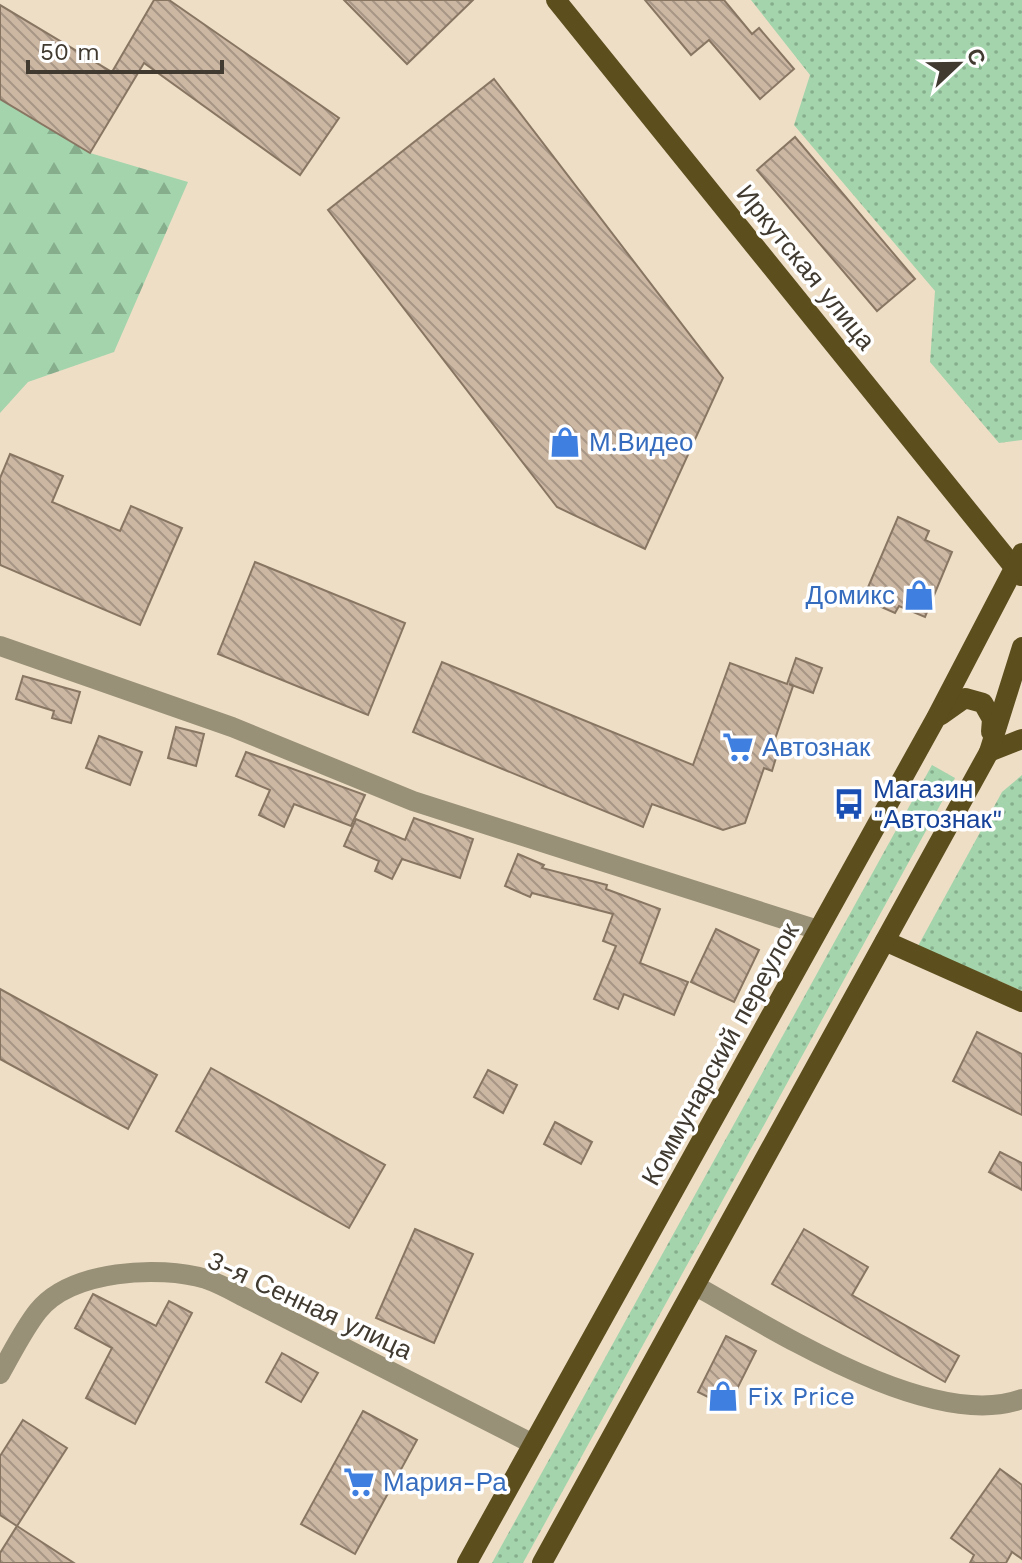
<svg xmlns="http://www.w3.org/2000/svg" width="1022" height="1563" font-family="'Work Sans',sans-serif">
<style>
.green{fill:url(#green-dots)}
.forest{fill:url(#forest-firs)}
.building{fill:url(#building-back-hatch);stroke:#887663;stroke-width:2}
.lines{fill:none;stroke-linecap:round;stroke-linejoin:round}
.minor{stroke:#989077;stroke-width:20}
.major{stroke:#5d4e1e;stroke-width:20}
.labels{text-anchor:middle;stroke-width:7;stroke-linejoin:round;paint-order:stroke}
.street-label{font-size:26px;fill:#403a30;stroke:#fff}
.shop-label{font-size:26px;fill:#366cbe;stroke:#fff;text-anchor:start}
.transit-label{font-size:26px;fill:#164399;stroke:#fff;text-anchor:start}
</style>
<defs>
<pattern id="green-dots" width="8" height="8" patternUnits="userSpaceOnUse" patternTransform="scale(2)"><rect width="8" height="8" fill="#a3d4ac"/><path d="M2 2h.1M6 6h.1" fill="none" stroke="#86ad8c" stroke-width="1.8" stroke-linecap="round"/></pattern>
<pattern id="forest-firs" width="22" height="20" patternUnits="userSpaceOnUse" patternTransform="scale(2)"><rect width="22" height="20" fill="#a3d4ac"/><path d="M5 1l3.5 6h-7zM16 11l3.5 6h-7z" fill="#86ad8c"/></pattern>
<pattern id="building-back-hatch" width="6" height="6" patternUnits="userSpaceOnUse" patternTransform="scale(2)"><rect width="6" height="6" fill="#ccb7a3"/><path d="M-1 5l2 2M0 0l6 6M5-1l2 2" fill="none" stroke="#a79685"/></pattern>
</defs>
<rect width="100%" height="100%" fill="#eedec6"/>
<g class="green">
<path d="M751,0H1022V440L999,443L930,362L935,291L794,125L810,75Z"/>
<path d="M932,765L955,778L523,1563H492Z"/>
<path d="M1022,775V991L918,946L1002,792Z"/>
</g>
<path class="forest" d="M0,99L90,153L188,182L114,352L28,382L0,413Z"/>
<g class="building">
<path d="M154,0H169L339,118L300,175L144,63L90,153L0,99V5L112,72Z"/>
<path d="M344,0H473L407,64Z"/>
<path d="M645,0H724L752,34L759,28L794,69L760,99L709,40L691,55Z"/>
<path d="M494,79L723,378L645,549L557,507L328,210Z"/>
<path d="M795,137L915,279L877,311L757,170Z"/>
<path d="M10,454L63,476L52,502L120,531L131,506L182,528L140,625L0,565V478Z"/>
<path d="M898,517L929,531L925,540L952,552L925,617L899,606L895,613L863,599Z"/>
<path d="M255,562L405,623L368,715L218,654Z"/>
<path d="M796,658L822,668L813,693L789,684L793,686L773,745L779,748L772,771L764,768L745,823L723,830L652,804L643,827L413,732L442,662L693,765L730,663L787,684Z"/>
<path d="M23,676L80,692L71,723L52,718L54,711L16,699Z"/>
<path d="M176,727L204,734L196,766L168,758Z"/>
<path d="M99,736L142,752L130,785L86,768Z"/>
<path d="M246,752L365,795L351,826L294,804L284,827L259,815L270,790L236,776Z"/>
<path d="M414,818L473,839L460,878L402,859L392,879L375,871L379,861L344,846L356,819L405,840Z"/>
<path d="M518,854L544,865L542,868L607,885L606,889L660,909L640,963L688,982L674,1015L624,994L618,1009L594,999L616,946L603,941L613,914L532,893L530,897L505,886Z"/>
<path d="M716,929L759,950L734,1002L691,982Z"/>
<path d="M0,989L157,1075L128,1129L0,1059Z"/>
<path d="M977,1032L1022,1054V1115L953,1081Z"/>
<path d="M211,1068L385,1165L349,1228L176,1131Z"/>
<path d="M488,1070L517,1085L503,1113L474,1097Z"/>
<path d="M555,1122L592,1142L581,1164L544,1144Z"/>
<path d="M1000,1152L1022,1163V1190L989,1172Z"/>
<path d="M415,1229L473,1254L434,1343L376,1318Z"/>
<path d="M804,1229L868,1267L852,1295L959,1356L945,1382L772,1284Z"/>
<path d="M93,1294L156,1326L169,1301L192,1313L135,1424L86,1398L112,1348L75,1328Z"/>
<path d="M726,1336L756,1351L728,1407L698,1392Z"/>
<path d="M282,1353L318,1373L301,1402L266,1382Z"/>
<path d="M363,1411L417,1440L355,1554L301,1524Z"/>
<path d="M23,1420L67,1448L17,1526L0,1515V1456Z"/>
<path d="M1000,1469L1022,1485V1559L1012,1552L1006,1563H970L974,1555L951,1538Z"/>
<path d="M17,1526L74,1563H0V1553Z"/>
</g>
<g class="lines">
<g class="minor">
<path d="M0,646L232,727L413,801L818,930"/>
<path d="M696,1286C775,1330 932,1432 1022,1399"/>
<path d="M0,1374C12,1353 23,1330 38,1311C71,1270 159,1265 206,1279C221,1284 236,1293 250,1300L533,1444"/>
</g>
<g class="major">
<path d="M556,0L1021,576"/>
<path d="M941,715L965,698L983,703L992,719L991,732"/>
<path d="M989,752L1022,739"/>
<path d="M885,941L1022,1002"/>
<path d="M467,1563L936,718L1022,553"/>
<path d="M542,1563L989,752L1022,647"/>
</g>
</g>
<defs>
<symbol id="shop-bare" viewBox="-9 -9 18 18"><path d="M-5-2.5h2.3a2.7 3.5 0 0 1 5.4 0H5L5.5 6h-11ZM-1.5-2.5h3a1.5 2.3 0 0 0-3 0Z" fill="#3f7fe0" stroke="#fff" stroke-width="2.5" paint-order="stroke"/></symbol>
<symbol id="supermarket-bare" viewBox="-9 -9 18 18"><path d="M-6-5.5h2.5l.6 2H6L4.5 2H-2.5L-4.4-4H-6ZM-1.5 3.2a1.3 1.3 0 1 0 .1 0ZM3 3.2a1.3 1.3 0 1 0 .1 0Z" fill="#3f7fe0" stroke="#fff" stroke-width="2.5" paint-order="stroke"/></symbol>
<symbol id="bus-bare" viewBox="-9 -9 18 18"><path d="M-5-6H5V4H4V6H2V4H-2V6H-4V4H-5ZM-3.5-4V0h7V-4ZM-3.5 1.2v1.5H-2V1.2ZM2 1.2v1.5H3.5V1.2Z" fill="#1a4fb4" stroke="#fff" stroke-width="2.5" paint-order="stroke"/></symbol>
</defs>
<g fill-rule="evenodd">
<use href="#shop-bare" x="543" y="420" width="44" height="44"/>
<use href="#shop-bare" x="897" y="573" width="44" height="44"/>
<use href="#supermarket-bare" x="716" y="725" width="44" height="44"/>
<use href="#bus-bare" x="827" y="782" width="44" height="44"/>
<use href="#shop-bare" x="701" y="1374" width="44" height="44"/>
<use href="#supermarket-bare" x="337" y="1460" width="44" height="44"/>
</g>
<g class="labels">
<g class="street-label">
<text transform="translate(806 267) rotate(51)" y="9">Иркутская улица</text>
<text transform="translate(720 1054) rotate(-61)" y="9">Коммунарский переулок</text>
<text transform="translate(310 1305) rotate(25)" y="9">3-я Сенная улица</text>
</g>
<g class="shop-label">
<text x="589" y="451">М.Видео</text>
<text x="895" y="604" text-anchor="end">Домикс</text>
<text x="762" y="756">Автознак</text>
<text x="747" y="1405">Fix Price</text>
<text x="383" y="1491">Мария-Ра</text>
</g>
<g class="transit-label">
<text x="873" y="798">Магазин<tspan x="873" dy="30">"Автознак"</tspan></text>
</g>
</g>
<g transform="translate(958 64) rotate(68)" stroke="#ffffff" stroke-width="6" paint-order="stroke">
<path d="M0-6L14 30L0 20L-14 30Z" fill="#403a30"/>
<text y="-12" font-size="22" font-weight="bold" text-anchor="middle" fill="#403a30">С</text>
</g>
<path d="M28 60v12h194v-12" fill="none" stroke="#403a30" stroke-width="4"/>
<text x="40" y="60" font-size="24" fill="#403a30" stroke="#ffffff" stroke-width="6" paint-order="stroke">50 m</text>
</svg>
